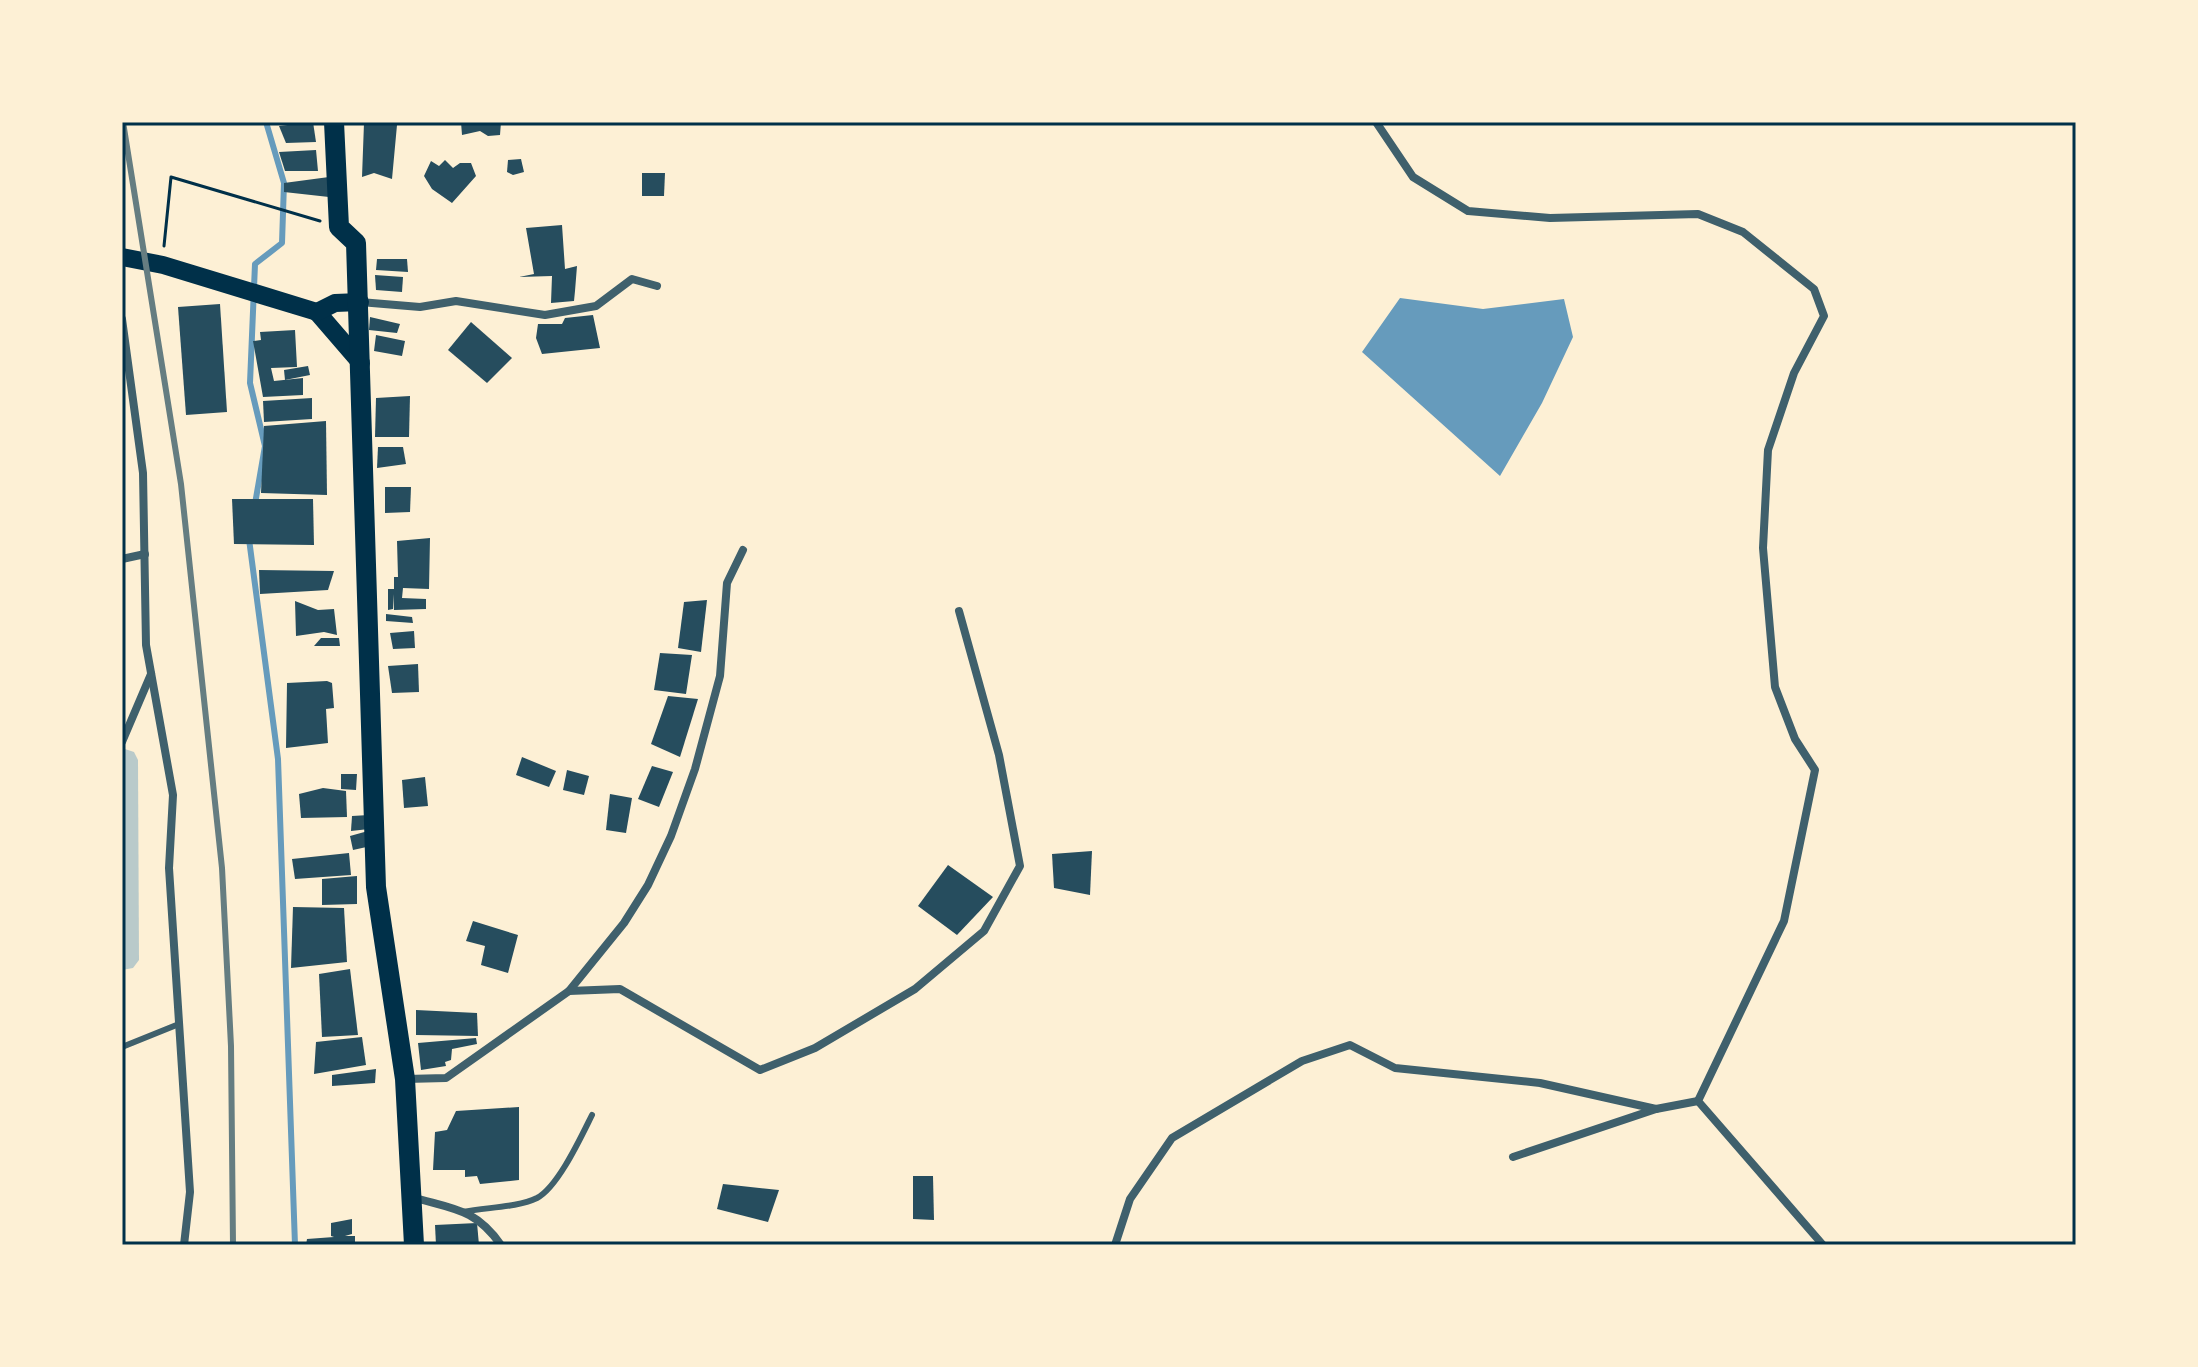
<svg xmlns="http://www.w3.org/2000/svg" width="2198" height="1367" font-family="'Public Sans',sans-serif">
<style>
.green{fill:#b9caca}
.water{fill:#669bbc}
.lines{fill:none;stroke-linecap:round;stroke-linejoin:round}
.stream{stroke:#669bbc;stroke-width:6}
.building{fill:#264d5e}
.path{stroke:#003049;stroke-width:3}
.service{stroke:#3f606c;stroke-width:6}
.minor{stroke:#3f606c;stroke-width:8}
.primary{stroke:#003049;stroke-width:18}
.trunk{stroke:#003049;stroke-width:20}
.rail{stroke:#657d81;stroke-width:6}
.neatline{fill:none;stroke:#003049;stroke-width:3}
</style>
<rect width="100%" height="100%" fill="#fdf0d5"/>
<path class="green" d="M122,748L134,752L138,760L139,960L133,968L122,970Z"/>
<path class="water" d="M1400,298L1483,309L1564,299L1573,337L1542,403L1500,476L1362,352Z"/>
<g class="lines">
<g class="stream">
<path d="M255,504L265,446L250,383L255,264L282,243L284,183L266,122"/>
<path d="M249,539L278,759L295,1245"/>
</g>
</g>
<g class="building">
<path d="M313,122L316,142L286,143L279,126Z"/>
<path d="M368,122L397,125L392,179L374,173L362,177L364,123Z"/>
<path d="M461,122H501L500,135L488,136L480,131L462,135Z"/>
<path d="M316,150L318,171H285L279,152Z"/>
<path d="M521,159L524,172L513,175L507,172L508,160Z"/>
<path d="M445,160L453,168L460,163H471L476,176L452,203L432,189L424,176L431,161L439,166Z"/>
<path d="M642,173H665L664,196H642Z"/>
<path d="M329,177V197L284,192V183Z"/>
<path d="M562,225L565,269L577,266L575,291L574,301L551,303L552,276L519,277L534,274L526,228Z"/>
<path d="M377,259H407L408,272L376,270Z"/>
<path d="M375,275L403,277L402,292L376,290Z"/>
<path d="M220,304L227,412L186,415L178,307Z"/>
<path d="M593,315L600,348L542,354L536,338L538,324H562L565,318Z"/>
<path d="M370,317L400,324L397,333L369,330Z"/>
<path d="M471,322L512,358L487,383L448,350Z"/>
<path d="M295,330L297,367L271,368L274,381L303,378V395L263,397L253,341L261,340L260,332Z"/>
<path d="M376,335L405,341L402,356L374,351Z"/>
<path d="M308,366L310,375L285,380L284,370Z"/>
<path d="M410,396L409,437H375L376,398Z"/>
<path d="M312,398V419L264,422L263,401Z"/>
<path d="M326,421L327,495L261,493L264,426Z"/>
<path d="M378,447H403L406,464L377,468Z"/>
<path d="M385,487H411L410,512L385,513Z"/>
<path d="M232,499H313L314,545L234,544Z"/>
<path d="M430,538L429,589L403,588L402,598L426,599V609L394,610L393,594V609L388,610V589H394V577H398L397,541Z"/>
<path d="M259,570L334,571L328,590L260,594Z"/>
<path d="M707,600L701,652L678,648L684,602Z"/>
<path d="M295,601L318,610L334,609L337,635L324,632L296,636Z"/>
<path d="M386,614L412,617L413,623L386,621Z"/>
<path d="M414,631L415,648L393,649L390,633Z"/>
<path d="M321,638H339L340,646H314Z"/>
<path d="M660,653L692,655L686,694L654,690Z"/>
<path d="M418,664L419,692L392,693L388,666Z"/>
<path d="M327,681L332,683L334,708L326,709L328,743L286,748L287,683Z"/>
<path d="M668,696L698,699L680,757L651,744Z"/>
<path d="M522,757L556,771L549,787L516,775Z"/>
<path d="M652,766L673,772L659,807L638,799Z"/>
<path d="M567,770L589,776L584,795L563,790Z"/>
<path d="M341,774H357L356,790L341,789Z"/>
<path d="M425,777L428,806L404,808L402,780Z"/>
<path d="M323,788L346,791L347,817L301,818L299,794Z"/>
<path d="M610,794L632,798L626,833L606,830Z"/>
<path d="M369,815V829L351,831L352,816Z"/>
<path d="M368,831L371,846L353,850L350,836Z"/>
<path d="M1092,851L1090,895L1054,888L1052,854Z"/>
<path d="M349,853L351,875L295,879L292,859Z"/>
<path d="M948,865L993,897L957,935L918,906Z"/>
<path d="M357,876V904L322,905V879Z"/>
<path d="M293,907L344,908L347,962L291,968Z"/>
<path d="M473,921L518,935L508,973L481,965L485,946L466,941Z"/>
<path d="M350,969L358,1035L322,1037L319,974Z"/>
<path d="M416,1010L477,1013L478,1036L416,1035Z"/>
<path d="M362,1037L366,1065L314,1074L316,1042Z"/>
<path d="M476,1038L477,1044L452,1049L451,1060L445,1062L446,1066L421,1070L418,1043Z"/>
<path d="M376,1069L375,1083L332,1086V1075Z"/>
<path d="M519,1107V1180L480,1184L477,1176L465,1177V1170H433L435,1132L447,1130L456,1111Z"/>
<path d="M913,1176H933L934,1220L913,1219Z"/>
<path d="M723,1184L779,1190L768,1222L717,1209Z"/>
<path d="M352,1219V1234L345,1236H355V1245H306L307,1239L334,1237L331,1236V1223Z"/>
<path d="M477,1223L479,1245H436L435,1225Z"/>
</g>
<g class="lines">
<path class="path" d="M164,246L171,177L320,221"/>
<g class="service">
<path d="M122,1047L179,1024"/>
<path d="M463,1212C486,1207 516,1208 537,1198C558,1187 581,1137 592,1115"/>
</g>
<g class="minor">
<path d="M1376,122L1413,177L1468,211L1550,218L1698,214L1743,232L1814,289L1824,316L1794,373L1768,450L1763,548L1775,687L1795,739L1815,770L1784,921L1698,1101L1823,1245"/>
<path d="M360,302L420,307L456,301L545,315L596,306L632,279L657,286"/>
<path d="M122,319L143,473L146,645L173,795L169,868L190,1192L184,1245"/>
<path d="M122,559L145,554"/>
<path d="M122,742L151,674"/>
<path d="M569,991L624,923L648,885L671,836L695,769L720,676L727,583L743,550"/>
<path d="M406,1079L446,1078L569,991L620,989L760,1070L815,1048L915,989L984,931L1020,866L999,755L959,611"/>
<path d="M1513,1157L1656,1109"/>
<path d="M412,1197C453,1209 475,1208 501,1245"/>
<path d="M1115,1245L1130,1199L1172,1138L1302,1061L1350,1045L1395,1068L1540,1083L1656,1109L1698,1101"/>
</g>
<g class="primary">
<path d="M122,257L163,265L317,312"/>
<path d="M317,312L361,363"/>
<path d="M317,312L335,303L360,302"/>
</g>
<path class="trunk" d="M334,122L339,227L356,243L376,887L405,1079L414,1245"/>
<path class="rail" d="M123,122L181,484L222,868L231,1046L233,1245"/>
</g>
<rect width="2198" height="1367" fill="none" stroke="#fdf0d5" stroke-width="248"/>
<rect x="124" y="124" width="1950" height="1119" class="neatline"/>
</svg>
